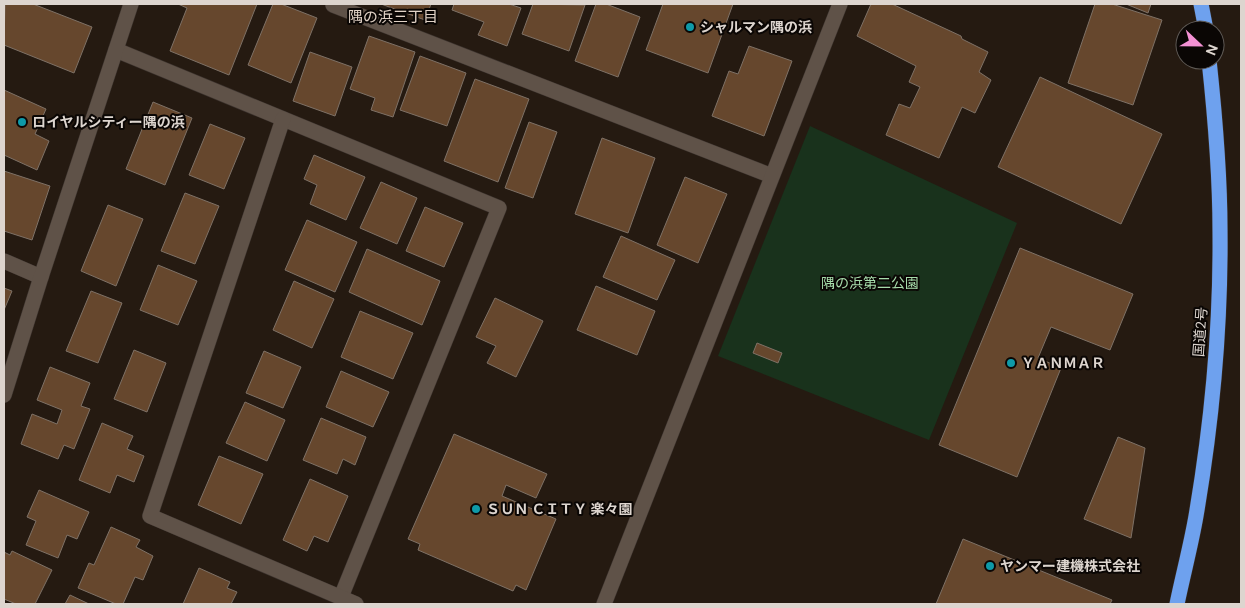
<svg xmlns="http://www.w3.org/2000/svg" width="1245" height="608" font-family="'DM Sans','Noto Sans JP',sans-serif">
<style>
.green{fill:#19321c}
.building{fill:#66472d;stroke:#7e7166}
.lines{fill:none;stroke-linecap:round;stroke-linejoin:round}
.street-casing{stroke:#3c332e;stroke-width:16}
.highway-casing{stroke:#3c332e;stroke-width:16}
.street{stroke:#5f5248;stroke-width:15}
.highway{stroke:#6ea1ee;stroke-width:15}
.culture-dot{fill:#0f9aa8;stroke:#0a0604;stroke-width:2}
.labels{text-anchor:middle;stroke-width:4;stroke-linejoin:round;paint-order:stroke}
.poi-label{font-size:14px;font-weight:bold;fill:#ddd5cf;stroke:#0a0604;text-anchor:start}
.park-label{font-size:14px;fill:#a7dcab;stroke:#0a0604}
.street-label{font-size:14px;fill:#ddd5cf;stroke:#0a0604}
.neighbourhood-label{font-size:15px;fill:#e1d2c6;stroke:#0a0604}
</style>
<rect width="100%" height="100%" fill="#251a11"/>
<path class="green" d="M810,126L1017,223L929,440L718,356Z"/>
<g class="building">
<path d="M5,4H33L92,27L74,73L4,45Z"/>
<path d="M178,4H257L229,75L170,51L187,8Z"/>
<path d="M273,4H281L317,18L291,83L248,65Z"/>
<path d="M381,4H431L425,20Z"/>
<path d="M454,4H509L521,8L507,46L478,35L484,22L452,10Z"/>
<path d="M533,4L585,5L569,51L522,34Z"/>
<path d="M596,4H606L640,17L618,77L575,61Z"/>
<path d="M663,4H733L708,73L646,50Z"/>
<path d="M871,4H892L961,36L962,39L988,52L979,72L991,80L975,113L962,107L939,158L886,135L899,104L910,108L920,87L909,82L916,66L857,36Z"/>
<path d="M1095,4H1112L1162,20L1133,105L1068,83Z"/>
<path d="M1126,4H1151L1148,13Z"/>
<path d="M369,36L415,52L393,117L371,110L375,98L350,89Z"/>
<path d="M749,46L792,61L764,136L712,116L729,71L738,74Z"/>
<path d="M310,52L352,67L335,116L293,101Z"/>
<path d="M420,56L466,73L447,126L400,110Z"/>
<path d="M1040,77L1162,134L1121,224L998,167Z"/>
<path d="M475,79L529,99L498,182L444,161Z"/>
<path d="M4,90L46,109L35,134L49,141L37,170L4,155Z"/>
<path d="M153,102L192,118L165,185L126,169Z"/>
<path d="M529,122L557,132L533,198L505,188Z"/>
<path d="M210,124L245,138L224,189L189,175Z"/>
<path d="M602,138L655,158L628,233L575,214Z"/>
<path d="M314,155L365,177L346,220L310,204L317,185L304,179Z"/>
<path d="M4,171L50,186L32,240L4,231Z"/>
<path d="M685,177L727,194L698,263L657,245Z"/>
<path d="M381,182L417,198L397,244L360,228Z"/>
<path d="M185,193L219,206L195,264L161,251Z"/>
<path d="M108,205L143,219L116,286L81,271Z"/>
<path d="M425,207L463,223L444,267L406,251Z"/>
<path d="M307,220L357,242L335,292L285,270Z"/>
<path d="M621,236L675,260L657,300L603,277Z"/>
<path d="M1020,248L1133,294L1110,350L1051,327L1038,358L1061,368L1017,477L939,445Z"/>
<path d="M367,249L440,281L422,325L349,292Z"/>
<path d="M158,265L197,281L178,325L140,310Z"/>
<path d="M294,281L334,299L312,348L273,330Z"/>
<path d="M596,286L655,311L637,355L577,330Z"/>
<path d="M4,288L12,291L4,310Z"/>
<path d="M91,291L122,303L98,363L66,351Z"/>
<path d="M495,298L543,321L516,377L487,363L496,346L476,337Z"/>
<path d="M360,311L413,333L393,379L341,357Z"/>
<path d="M757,343L782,353L778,363L753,353Z"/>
<path d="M134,350L166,363L147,412L114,399Z"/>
<path d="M264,351L301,367L283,408L246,393Z"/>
<path d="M50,367L90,383L81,406L90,409L74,449L64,445L58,459L21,444L32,414L57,424L62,410L37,400Z"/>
<path d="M341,371L389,392L373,427L326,407Z"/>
<path d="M245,402L285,420L267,461L226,443Z"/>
<path d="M321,418L366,437L355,465L343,459L337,474L303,460Z"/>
<path d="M102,423L133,436L127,449L144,456L134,482L117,475L110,493L79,480Z"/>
<path d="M454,434L547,474L536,498L506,485L502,496L556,519L526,590L516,585L513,591L418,550L420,544L408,539Z"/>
<path d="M1118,437L1145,448L1131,538L1084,519Z"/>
<path d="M219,456L263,474L241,524L198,505Z"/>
<path d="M310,479L348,496L328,542L314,536L307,551L283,540Z"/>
<path d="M39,490L89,512L77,539L67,535L58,558L26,545L36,521L27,517Z"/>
<path d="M111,527L140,540L136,547L153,556L143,580L135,577L123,604H116L78,588L89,563L94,565Z"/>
<path d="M963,539L1112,600L1110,604H936Z"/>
<path d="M12,551L52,570L35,604H16L4,599V552L10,555Z"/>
<path d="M199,568L230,582L227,588L237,592L231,604H183Z"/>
<path d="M70,595L89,604H65Z"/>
</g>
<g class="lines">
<defs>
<g id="street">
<path d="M333,5L772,176"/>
<path d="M116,50L499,208L341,597"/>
<path d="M283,119L150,516L356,604"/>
<path d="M4,261L41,277"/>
<path d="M4,395L41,277L131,4"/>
<path d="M604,604L840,4"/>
</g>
<g id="highway">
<path d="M1201,4L1206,30"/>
<path d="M1177,604C1183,575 1191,545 1196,516C1212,422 1221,325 1220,230C1220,173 1215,116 1209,60"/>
</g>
</defs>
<use href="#street" class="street-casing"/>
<use href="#highway" class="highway-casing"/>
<use href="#street" class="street"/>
<use href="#highway" class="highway"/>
</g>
<g class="culture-dot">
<circle cx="690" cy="27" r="5"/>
<circle cx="22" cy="122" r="5"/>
<circle cx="1011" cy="363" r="5"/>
<circle cx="476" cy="509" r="5"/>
<circle cx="990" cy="566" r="5"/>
</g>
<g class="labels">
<g class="poi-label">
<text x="700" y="32">シャルマン隅の浜</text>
<text x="32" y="127">ロイヤルシティー隅の浜</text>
<text x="1021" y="368">ＹＡＮＭＡＲ</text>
<text x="486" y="514">ＳＵＮ ＣＩＴＹ 楽々園</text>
<text x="1000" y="571">ヤンマー建機株式会社</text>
</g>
<g class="park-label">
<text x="870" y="288">隅の浜第二公園</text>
</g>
<g class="street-label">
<text transform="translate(1200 332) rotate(-86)" y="5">国道2号</text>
</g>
<g class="neighbourhood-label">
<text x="393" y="22">隅の浜三丁目</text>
</g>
</g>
<rect width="1245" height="608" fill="none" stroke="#ddd5cf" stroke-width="10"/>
<g transform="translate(1200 45) rotate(112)"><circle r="24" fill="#0a0604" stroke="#5e5955"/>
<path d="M0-4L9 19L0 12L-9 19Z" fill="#f491d4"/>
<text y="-8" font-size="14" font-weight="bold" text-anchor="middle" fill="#ddd5cf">N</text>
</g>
</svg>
